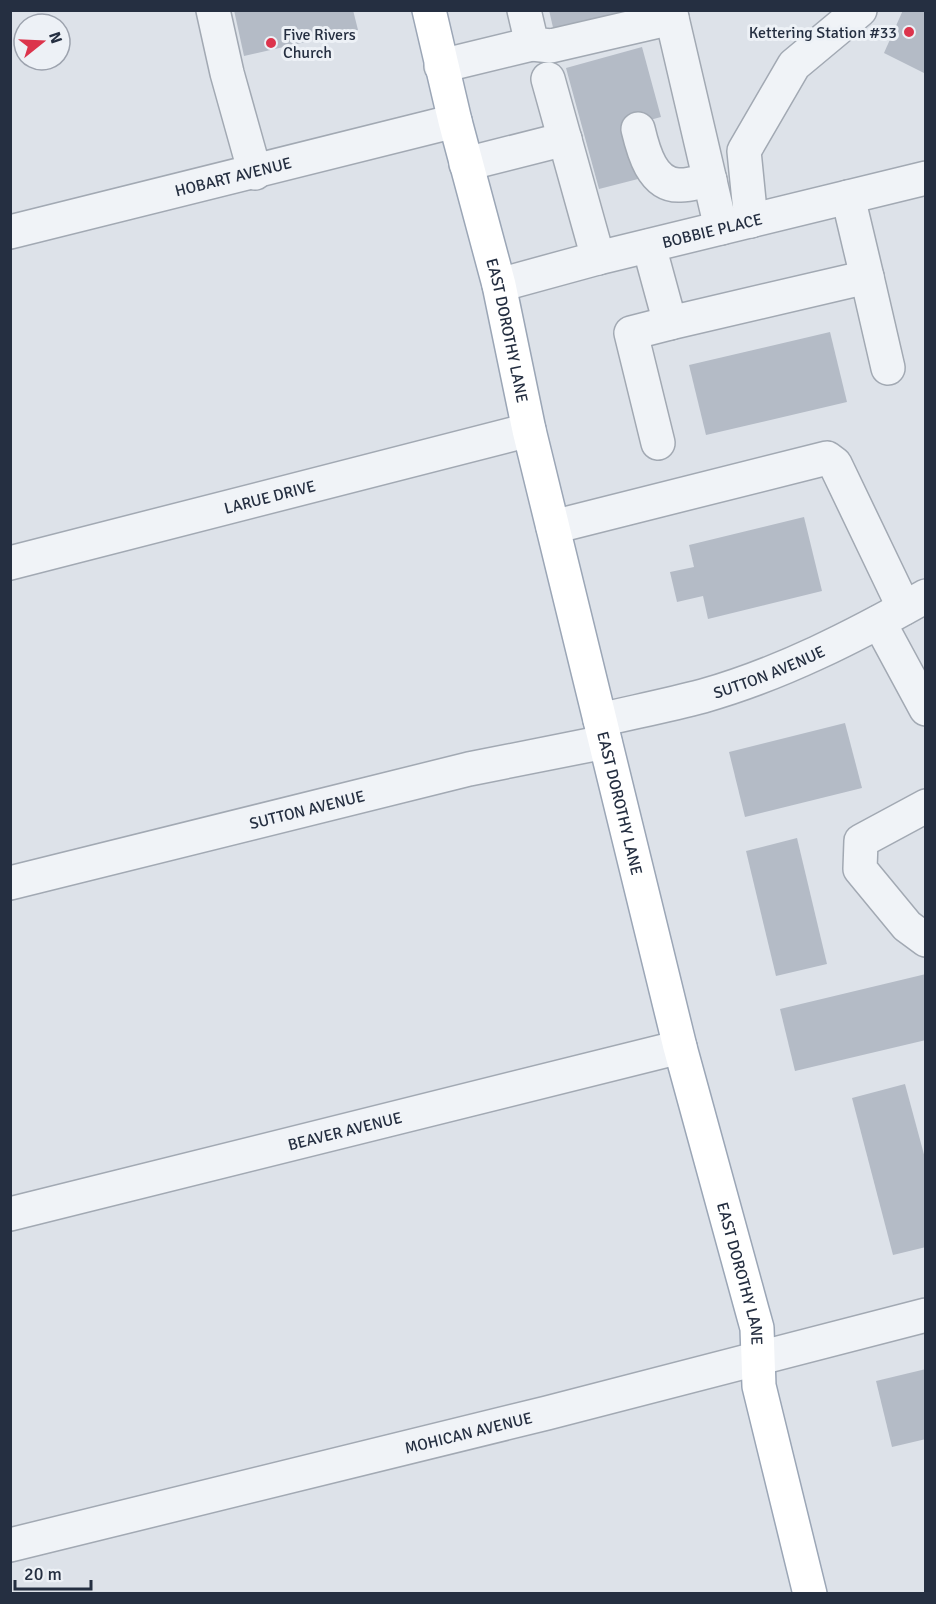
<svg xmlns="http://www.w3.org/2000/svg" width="936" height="1604" font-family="Signika,sans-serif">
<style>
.building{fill:#b4bbc6}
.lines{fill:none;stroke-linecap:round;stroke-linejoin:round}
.minor-casing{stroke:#a2a9b3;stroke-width:36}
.major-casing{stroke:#9ba6b6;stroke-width:36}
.minor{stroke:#f0f3f7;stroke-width:33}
.major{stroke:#fff;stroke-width:33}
.poi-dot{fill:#dc344c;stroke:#edf1f6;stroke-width:2}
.labels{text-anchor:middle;stroke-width:6;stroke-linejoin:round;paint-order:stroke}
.poi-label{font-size:16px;fill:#252f41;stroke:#edf1f6;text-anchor:end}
.street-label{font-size:16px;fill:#252f41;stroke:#edf1f6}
</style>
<rect width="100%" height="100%" fill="#dde2e9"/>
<g class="building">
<path d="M234,10H353L358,30L244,56Z"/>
<path d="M549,10H627L628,16L554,32Z"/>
<path d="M903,10H926V74L884,53Z"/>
<path d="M642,47L661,117L624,127L638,179L599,189L566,68Z"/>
<path d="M830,332L847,402L706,435L689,365Z"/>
<path d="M804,517L822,591L708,619L703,596L677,602L670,572L694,567L689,545Z"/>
<path d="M845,723L862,788L745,817L729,752Z"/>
<path d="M797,838L827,964L776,976L746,851Z"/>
<path d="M926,974V1040L795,1071L780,1009Z"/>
<path d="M905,1084L926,1162V1247L893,1255L852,1098Z"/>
<path d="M926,1369V1439L892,1447L876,1381Z"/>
</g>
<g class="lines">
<defs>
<g id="minor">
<path d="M213,10L227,73L255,173"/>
<path d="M524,10L532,44L551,46L672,18L670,10"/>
<path d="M672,18L721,228"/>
<path d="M441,66L532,44"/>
<path d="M548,79L598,258"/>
<path d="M638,129C643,150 652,187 681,185C691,185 701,181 710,180"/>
<path d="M466,164L565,139"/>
<path d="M751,221L744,151L794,65L860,10"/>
<path id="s1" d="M10,232L455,121"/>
<path d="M649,246L670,323L867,277L848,197"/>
<path d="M867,277L888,368"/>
<path id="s2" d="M499,285L598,258L926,178"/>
<path d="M658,443L631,333L670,323"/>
<path d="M553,527L827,458L835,464L904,608"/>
<path id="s3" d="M10,563L529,430"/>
<path d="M879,622L926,709"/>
<path id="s4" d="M600,720C634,712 669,705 703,696C781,674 855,636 926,596"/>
<path d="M926,806L861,841L860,869L907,926L926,940"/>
<path id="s5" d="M10,883L469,769L605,742"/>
<path id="s6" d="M10,1214L680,1047"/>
<path id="s7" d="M10,1545L547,1413L926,1315"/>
</g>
<g id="major">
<path id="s8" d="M429,10L455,121L499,285L529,430L680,1047L752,1310L757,1328L759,1386L810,1594"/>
</g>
</defs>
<use href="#minor" class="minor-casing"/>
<use href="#major" class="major-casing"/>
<use href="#minor" class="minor"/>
<use href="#major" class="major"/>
</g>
<g class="poi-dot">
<circle cx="909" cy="32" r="6"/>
<circle cx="271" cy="43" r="6"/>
</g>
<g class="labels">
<g class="poi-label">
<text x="897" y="38">Kettering Station #33</text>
<text x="283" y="40" text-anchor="start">Five Rivers<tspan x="283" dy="18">Church</tspan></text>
</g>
<g class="street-label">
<text dy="6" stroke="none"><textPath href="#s1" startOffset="230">HOBART AVENUE</textPath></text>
<text dy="6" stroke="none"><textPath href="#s2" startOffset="220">BOBBIE PLACE</textPath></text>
<text dy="6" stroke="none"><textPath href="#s8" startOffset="330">EAST DOROTHY LANE</textPath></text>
<text dy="6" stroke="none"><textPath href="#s3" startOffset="268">LARUE DRIVE</textPath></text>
<text dy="6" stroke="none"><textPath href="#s4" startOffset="176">SUTTON AVENUE</textPath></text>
<text dy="6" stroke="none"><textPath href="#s8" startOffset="816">EAST DOROTHY LANE</textPath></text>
<text dy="6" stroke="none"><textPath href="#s5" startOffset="306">SUTTON AVENUE</textPath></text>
<text dy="6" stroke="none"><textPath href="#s6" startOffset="345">BEAVER AVENUE</textPath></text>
<text dy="6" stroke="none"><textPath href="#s8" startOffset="1302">EAST DOROTHY LANE</textPath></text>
<text dy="6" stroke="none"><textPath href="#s7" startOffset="472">MOHICAN AVENUE</textPath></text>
</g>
</g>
<rect width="936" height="1604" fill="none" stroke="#252f41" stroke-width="24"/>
<g transform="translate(42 42) rotate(72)"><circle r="28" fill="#edf1f6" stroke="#9da3ae" stroke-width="1.5"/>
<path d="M0-4.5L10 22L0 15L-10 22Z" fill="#dc344c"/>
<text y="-9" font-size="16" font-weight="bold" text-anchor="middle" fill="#252f41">N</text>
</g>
<path d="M15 1580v9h76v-9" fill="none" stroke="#252f41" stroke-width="3"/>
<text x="24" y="1580" font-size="18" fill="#252f41" stroke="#edf1f6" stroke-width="4.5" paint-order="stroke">20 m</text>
</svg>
